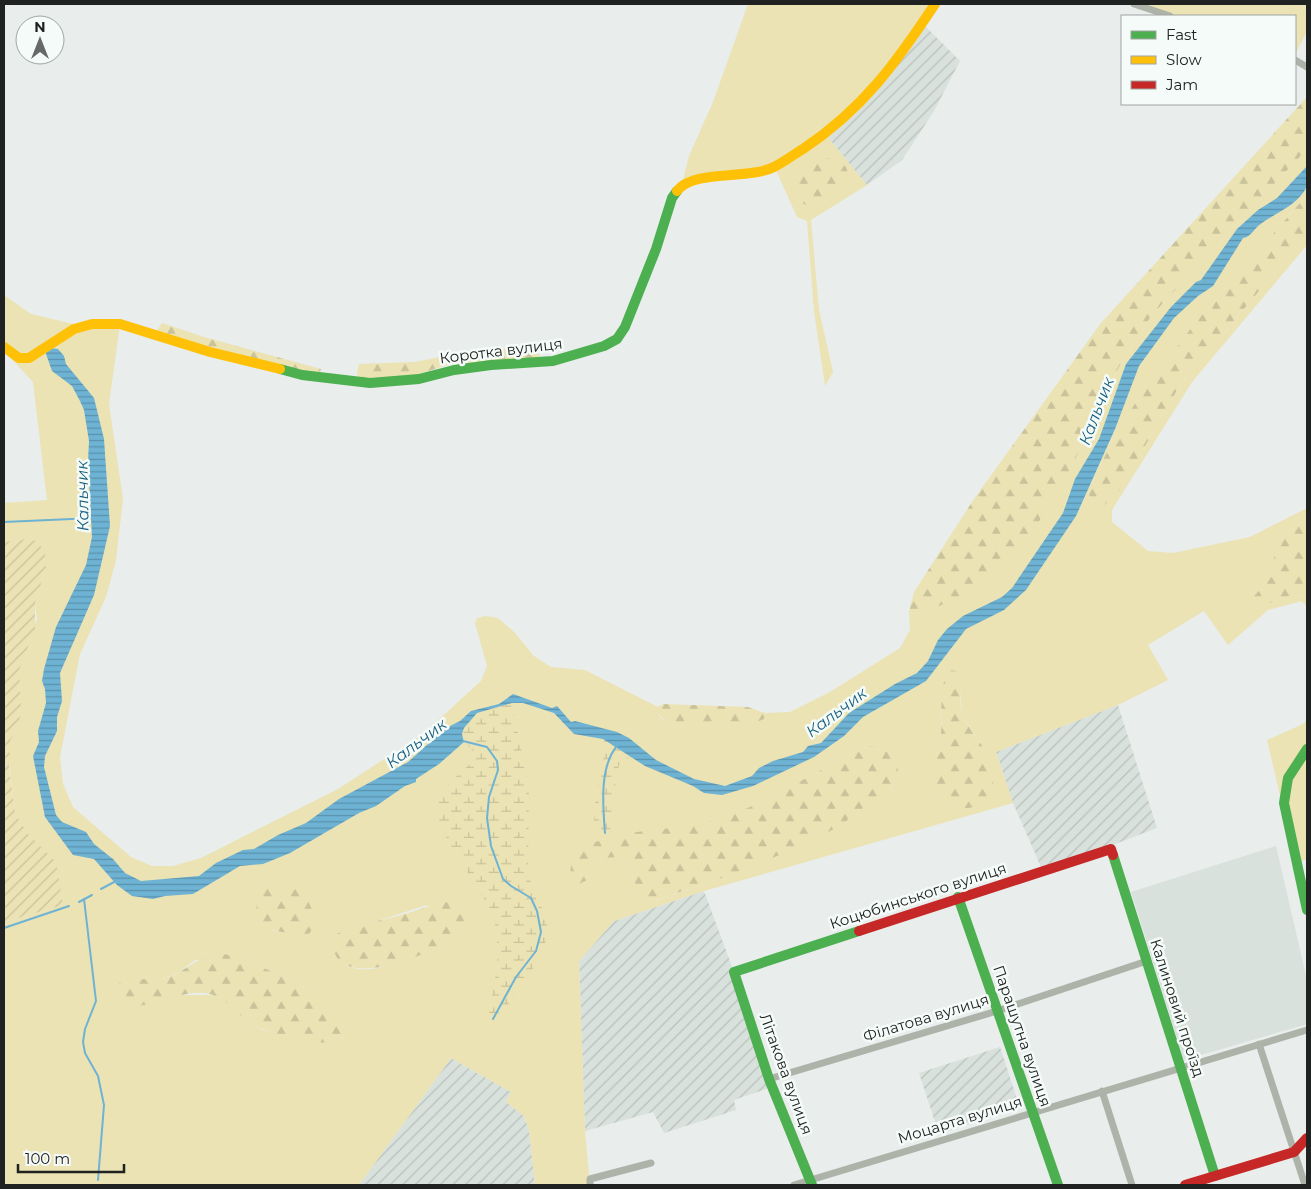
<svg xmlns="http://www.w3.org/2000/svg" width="1311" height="1189" font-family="Montserrat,sans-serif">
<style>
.built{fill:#d8e1dc}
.industrial{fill:url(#industrial-furrows)}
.grass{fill:#ebe3b3;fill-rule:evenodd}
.forest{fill:url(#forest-firs)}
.wetland{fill:url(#wetland-marsh)}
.garden{fill:url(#garden-furrows)}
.water{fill:url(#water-rules)}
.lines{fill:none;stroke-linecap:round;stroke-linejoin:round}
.stream{stroke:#6eb3d4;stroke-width:2}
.street{stroke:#aeb3aa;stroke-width:7}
.fast{stroke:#4caf50;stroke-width:10}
.slow{stroke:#ffc107;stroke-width:10}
.jam{stroke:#c62828;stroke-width:10}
.labels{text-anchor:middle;stroke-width:5;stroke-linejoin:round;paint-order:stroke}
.street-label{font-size:15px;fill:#202221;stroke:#f5fbf8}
.water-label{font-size:16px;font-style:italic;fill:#175e80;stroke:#f5fbf8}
</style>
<defs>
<pattern id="industrial-furrows" width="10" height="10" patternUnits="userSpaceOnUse" patternTransform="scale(1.25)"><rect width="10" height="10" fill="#d8e1dc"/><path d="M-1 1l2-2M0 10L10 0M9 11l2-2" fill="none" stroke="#b9c1bc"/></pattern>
<pattern id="forest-firs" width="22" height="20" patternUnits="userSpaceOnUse" patternTransform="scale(1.25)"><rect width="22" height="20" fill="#ebe3b3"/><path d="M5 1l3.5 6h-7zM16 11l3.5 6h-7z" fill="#c9c29a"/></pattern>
<pattern id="wetland-marsh" width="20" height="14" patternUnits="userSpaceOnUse" patternTransform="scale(1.25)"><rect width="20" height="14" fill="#ebe3b3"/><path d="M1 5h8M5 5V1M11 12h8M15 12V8" fill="none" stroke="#c9c29a"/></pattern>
<pattern id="garden-furrows" width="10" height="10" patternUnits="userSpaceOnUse" patternTransform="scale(1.25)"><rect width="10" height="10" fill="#ebe3b3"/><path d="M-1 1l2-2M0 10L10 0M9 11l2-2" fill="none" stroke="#c9c29a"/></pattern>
<pattern id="water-rules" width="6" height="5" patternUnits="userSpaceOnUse" patternTransform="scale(1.25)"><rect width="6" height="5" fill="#6eb3d4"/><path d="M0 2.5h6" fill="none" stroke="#5a91ac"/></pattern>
</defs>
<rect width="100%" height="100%" fill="#e9edeb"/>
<path class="built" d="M1276,846L1307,980V1024L1184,1060L1131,892Z"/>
<g class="industrial">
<path d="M923,24L960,61L934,111L902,160L867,185L825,134Z"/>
<path d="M1118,705L1157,828L1115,844L1041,867L1013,803L996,752Z"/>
<path d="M704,891L734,972L772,1087L734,1100L736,1110L664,1133L653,1112L585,1131L579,961L614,921Z"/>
<path d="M1000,1047L1020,1108L939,1134L919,1073Z"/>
<path d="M451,1058L511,1092L506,1102L524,1116L529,1130L535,1185H359Z"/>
</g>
<g class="grass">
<path d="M748,4H935L897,61L825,134L867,185L811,220L819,310L833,372L825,386L814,311L807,221L797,217L775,168L682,184L689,156L713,102Z"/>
<path d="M1134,4H1307V31L1295,55V16H1170Z"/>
<path d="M1307,149V195L1195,323L1140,395L1113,440L1088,490L1092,506L1119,491L1180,385L1307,234V245L1192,382L1112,510V522L1148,551L1173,553L1250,537L1307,508V519L1285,534L1274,547V574L1255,595L1259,609C1274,601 1289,592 1307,597V607L1302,601L1268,610L1228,645L1204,611L1148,645L1168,680L1118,705L996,752L1013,803L704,891L614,921L579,961L585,1131L590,1185H535L529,1130L524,1116L506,1102L511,1092L451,1058L359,1185H4V922L62,905L15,813L8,753L10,741L18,727L19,670L37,619L35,603L46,568L26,539L4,542V503L47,500L33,382L4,351V295L31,314L82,326L120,324L109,404L123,499L116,560L106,597L80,654L60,757L63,784L73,807L131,857L152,866H173L201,858L338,789L423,734L481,681L487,666L475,623L477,618L485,616L498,618L514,632L534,656L551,667L585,670L658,707C657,715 660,717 666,722L763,719L765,713L790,712L830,692L900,648L910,630L909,612L919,614L1072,466L1116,372L1151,316ZM959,676L962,714L985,751L953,807L939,796L934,780L941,735V700ZM869,746C897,749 900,763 893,787L722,878L657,900L644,899L636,893C634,877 632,868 620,857H604L592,865L607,839C643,832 680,830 716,820C771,804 817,768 869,746ZM266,886L283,888L299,935L290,932L272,931ZM427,905L459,931C435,946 363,989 339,959C332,951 332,944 336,934ZM243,958L313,991L343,1037L335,1042H321L263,1030L250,1023L229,1002L213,995H182L135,1006L116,1000L113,992L117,985L137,979L152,981L166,978L179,972L195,960Z"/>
<path d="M1307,720V859L1296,863L1267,740L1303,724Z"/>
</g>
<g class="forest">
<path d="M1307,97V149L1151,316L1116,372L1072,466L1022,550L982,585L931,610L919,614L909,612L914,592L974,499L1101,323Z"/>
<path d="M825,158C869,162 841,205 811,206C798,206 793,190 798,180C804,169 814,163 825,158Z"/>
<path d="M1307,195V234L1180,385L1119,491L1103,506H1092L1088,490L1113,440L1140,395L1195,323Z"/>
<path d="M162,323L204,337L321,369L318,377L155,334Z"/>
<path d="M535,347L541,358L488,363H453L413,376L385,380L358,378L357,372L359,364L414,362L479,350Z"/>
<path d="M1307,519V597C1289,592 1274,601 1259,609L1255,608L1252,602L1255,595L1274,574V547L1285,534Z"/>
<path d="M950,670L956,671C964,683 957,701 963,715C971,734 988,748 992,768C1004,817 936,822 934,779C933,763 940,749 941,733C943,714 937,686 950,670Z"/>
<path d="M663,704L748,707L765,713L764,719L754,723L666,722L657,712L658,707Z"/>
<path d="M869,746L882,747L893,756L898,769L893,786L838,827L792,850L722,878L656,900L644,899L636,893C634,877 632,868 620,857C599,857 594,860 587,880L579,884L572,882C569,869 570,857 582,849C616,827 675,832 715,820C770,804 817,768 869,746Z"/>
<path d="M266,886C275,887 290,886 298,890C311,897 323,931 304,936L266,929C255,917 254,902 260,888Z"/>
<path d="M450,901L461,905C464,911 467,916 464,923C452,949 360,986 338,959C332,950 332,944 336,934C360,924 384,920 408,913C423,908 435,904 450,901Z"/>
<path d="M223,954L243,958L313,991L343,1023L346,1030C344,1035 342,1038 337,1041C321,1047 266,1033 252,1024C238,1016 231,1003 216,996C183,982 146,1018 116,1001L113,992C123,970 147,984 166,978C190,970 194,956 223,954Z"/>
</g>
<g class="wetland">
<path d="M512,703L529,789L528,875L544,913L548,929L545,944L537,964L522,981L499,1021L493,1024L490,1023L488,1018C494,985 502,953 494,919C493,912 488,905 484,899C473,876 429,825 439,801C445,784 461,772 474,761C476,748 467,748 463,738C458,715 497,708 512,703Z"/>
<path d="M603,739L632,757L621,760C612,780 614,830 607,839L602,840C580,825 611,758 603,739Z"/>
</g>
<path class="garden" d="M26,539L37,541L45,553L46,568L35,603V629L19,670L21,711L18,727L10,741L9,767L15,813L27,833L56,862L63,905L4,922V542Z"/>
<path class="water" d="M1307,166C1307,171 1309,181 1307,186C1298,206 1274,213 1258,226C1253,231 1250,237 1243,238L1213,286L1198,296L1174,318L1139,366L1115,429L1076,516L1026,590L1004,610L966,629L926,681L863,717L844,736L814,757L753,786L722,795L704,793L693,786L645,766L603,739L574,734L554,713L523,703H512L477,713L464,728L462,734L464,742L439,764L416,779V782L405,786L376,806L359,813L290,853L263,864L240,866L193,894L165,896L153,899L132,896L117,885L94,859L73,855L45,817L33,756L39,742L38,731L46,703L45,689L42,681L44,669L56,627L86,565L92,537L88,461L89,441L84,410L80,401L72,386L52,371L45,351L50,348L58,349L64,356L66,364L94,398L104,439L110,526L94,595L60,673L62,701L57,717V731L45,756L44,767L56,815L62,822L86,832L94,844L113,859L125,873L141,881L199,876L216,863L243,850L254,849L278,835L306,823L339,799L408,762L446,728L460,721L471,711L499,704L513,694L552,708L557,706L571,722L575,721L617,732L629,738L656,760L694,779L725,786L752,776L759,768L773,761L803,752L808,746L821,743L849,713L895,684L917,673L928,661L938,640L947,629L963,616L1002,597L1012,588L1063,513L1075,479L1099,439L1126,364L1171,307L1196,282L1201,280L1237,229L1258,210L1277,198Z"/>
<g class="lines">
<g class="stream">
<path d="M4,522L94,518"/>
<path d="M463,741L487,747L497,761L498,770L489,797L487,818L491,846L503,879L511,886L531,898L537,911L541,932L536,951L516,977L493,1019"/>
<path d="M605,833C603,807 599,767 617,746"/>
<path d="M101,889L116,881"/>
<path d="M84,899L96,1001L85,1029L83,1042L85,1053L98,1076L104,1105L98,1180"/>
<path d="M79,902L92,895"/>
<path d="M4,928L69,906"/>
</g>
<g class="street">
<path d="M1134,4L1170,16"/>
<path d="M1295,60L1307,67"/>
<path d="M1259,1044L1305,1185"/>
<path d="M769,1079L997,1011L1147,961"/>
<path d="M1102,1091L1132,1185"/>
<path d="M590,1185V1179L651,1163"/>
<path d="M794,1185L1307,1030"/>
</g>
<g class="fast">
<path d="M280,369L302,375L370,383L419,379L454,370L491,365L553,361L604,346L617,339L625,327L656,249L672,198L677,191"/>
<path d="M1307,749L1288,778L1284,803L1307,910"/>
<path d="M1113,855L1215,1176"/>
<path d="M958,897L1058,1185"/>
<path d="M812,1185L769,1079L734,972L859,931"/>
</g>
<g class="slow">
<path d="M677,191C693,169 749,180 774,167C784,162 793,155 803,149C863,109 896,63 935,4"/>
<path d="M4,347L19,358H29L74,329L92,324H120L210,352L280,369"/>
</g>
<g class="jam">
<path d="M859,931L1111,849L1113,855"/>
<path d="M1185,1185L1294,1152L1307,1138"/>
</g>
</g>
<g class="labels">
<g class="street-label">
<text transform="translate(501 351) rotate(-7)" y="5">Коротка вулиця</text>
<text transform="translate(918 896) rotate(-18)" y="5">Коцюбинського вулиця</text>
<text transform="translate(1177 1008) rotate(72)" y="5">Калиновий проїзд</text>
<text transform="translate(926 1018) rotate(-17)" y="5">Філатова вулиця</text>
<text transform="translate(1022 1036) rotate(71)" y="5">Парашутна вулиця</text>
<text transform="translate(786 1074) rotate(70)" y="5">Літакова вулиця</text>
<text transform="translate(960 1120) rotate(-17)" y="5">Моцарта вулиця</text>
</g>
<g class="water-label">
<text transform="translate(1096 411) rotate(-69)" y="6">Кальчик</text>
<text transform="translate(82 496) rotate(-91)" y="6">Кальчик</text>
<text transform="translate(836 712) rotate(-37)" y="6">Кальчик</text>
<text transform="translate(416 743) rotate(-37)" y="6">Кальчик</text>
</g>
</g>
<rect width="1311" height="1189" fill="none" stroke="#202221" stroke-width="10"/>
<rect x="1121" y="15" width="175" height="90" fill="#f5fbf8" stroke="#a0a4a2"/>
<rect x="1131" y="31" width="25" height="8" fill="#4caf50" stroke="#a0a4a2"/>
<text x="1166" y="40" font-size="15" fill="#202221">Fast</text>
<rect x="1131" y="56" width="25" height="8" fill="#ffc107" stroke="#a0a4a2"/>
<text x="1166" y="65" font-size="15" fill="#202221">Slow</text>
<rect x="1131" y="81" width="25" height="8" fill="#c62828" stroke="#a0a4a2"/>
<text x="1166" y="90" font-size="15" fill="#202221">Jam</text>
<g transform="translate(40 40)"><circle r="24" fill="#f5fbf8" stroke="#a0a4a2"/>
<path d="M0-4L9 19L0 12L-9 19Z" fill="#666968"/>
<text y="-8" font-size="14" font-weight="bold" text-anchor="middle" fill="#202221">N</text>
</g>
<path d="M18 1164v8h106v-8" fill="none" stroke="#202221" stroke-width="2.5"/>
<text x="25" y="1164" font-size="15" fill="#202221" stroke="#f5fbf8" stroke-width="4" paint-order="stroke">100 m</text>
</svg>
